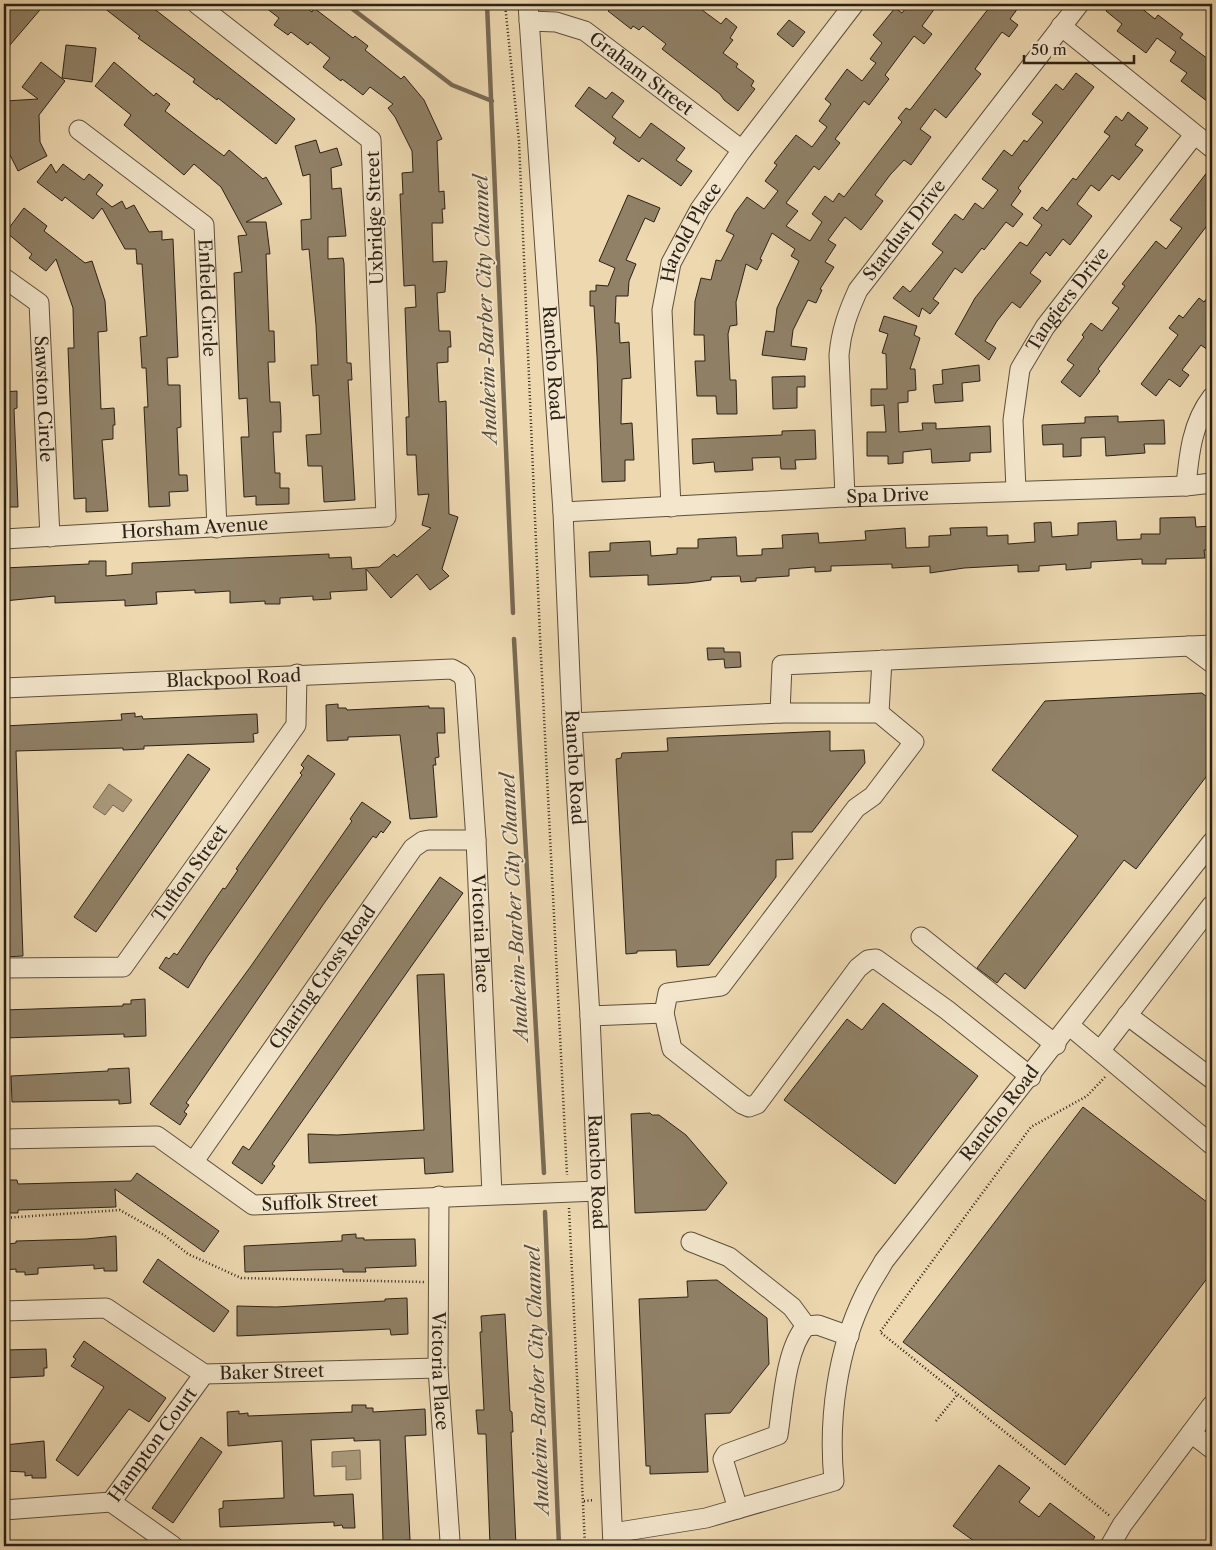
<svg xmlns="http://www.w3.org/2000/svg" width="1216" height="1550" font-family="'Libre Caslon Text',serif">
<style>
.water{fill:#ab9a7c;stroke:#786a54}
.lines{fill:none;stroke-linecap:round;stroke-linejoin:round}
.stream{stroke:#786a54;stroke-width:4.5}
.building{fill:#908167;stroke:#2b2217}
.minor-casing{stroke:#5c503d;stroke-width:21}
.path{stroke:#2b2217;stroke-width:2.5;stroke-dasharray:1 2.5;stroke-linecap:butt}
.minor{stroke:#f3e6cc;stroke-width:19}
.labels{text-anchor:middle;stroke-width:4;stroke-linejoin:round;paint-order:stroke}
.street-label{font-size:18px;fill:#2b2217;stroke:#f3e6cc}
.water-label{font-size:19px;font-style:italic;fill:#584c3a;stroke:#f3e6cc}
</style>
<rect width="100%" height="100%" fill="#edd8b0"/>
<filter id="stains"><feTurbulence type="fractalNoise" baseFrequency=".004" numOctaves="4"/><feColorMatrix values="0 0 0 0 .2 0 0 0 0 .09 0 0 0 0 .02 0 0 0 .5 -.17"/></filter>
<radialGradient id="worn" r=".72"><stop offset=".6" stop-color="#630" stop-opacity="0"/><stop offset="1" stop-color="#630" stop-opacity=".3"/></radialGradient>
<g class="water">
<path d="M109,784L132,800L123,812L113,805L105,815L93,807Z"/>
<path d="M360,1450L361,1479L346,1480V1466L332,1467V1452Z"/>
</g>
<g class="lines">
<g class="stream">
<path d="M346,4L452,85L492,101"/>
<path d="M487,4L513,613"/>
<path d="M514,639L544,1173"/>
<path d="M545,1212L559,1546"/>
</g>
</g>
<g class="building">
<path d="M4,4H45L4,52Z"/>
<path d="M99,4H148L295,119L276,144L218,98L217,100L193,82L195,79L138,38L140,36Z"/>
<path d="M261,4H302L312,12L314,8L353,38L355,36L368,46L365,50L401,79L404,76L424,100L442,139L437,141L439,192L444,191L445,209H442L443,223H432L433,262L447,261L445,292L437,293L439,331H450L451,347H448V362L437,363L439,402L446,401L449,514L458,517L442,569L449,576L430,590L417,574L391,598L366,569L367,590L330,592L331,599L313,600V596L280,598V604H265V601L230,603V591L195,593V590L156,592L157,604L125,606V600L55,603V596L4,601V568L89,564V561H106V576L132,574V563L329,554V558L351,557L352,569L379,567L394,554L397,557L431,528L422,525L429,494L418,495L416,455H407L406,417H409L405,308L416,307L415,285L404,286L400,194H403L402,173L413,172L412,151L395,117L388,108L393,104L370,87L363,95L342,79L341,81L323,67L330,58L310,42L308,45L291,32L288,35L274,25L279,18Z"/>
<path d="M614,4H694L721,24L726,18L737,27L730,38L733,40L723,53L738,64L736,67L754,81L751,86L755,89L738,111L724,100L720,94L662,49L666,44L643,26L639,30L633,26L631,29L608,11Z"/>
<path d="M909,4H938L922,26L932,34L924,44L914,36L885,75L889,79L869,105L864,101L835,139L840,143L819,170L814,166L786,203L798,211L786,226L810,241L822,222L812,214L825,196L833,202L839,193L844,197L902,122L898,118L906,108L910,110L992,4H1021L1010,19L1018,25L1009,37L1002,32L975,69L981,74L946,118L935,109L920,129L931,137L911,165L904,160L890,175L875,195L883,201L861,230L845,217L828,240L836,245L825,262L834,267L820,289L822,290L816,303L808,300L793,330L791,346L807,348L805,360L762,355L766,331L774,332L777,308L799,261L791,256L795,249L772,233L760,259L762,260L757,270L746,264L736,302L737,325L730,326L728,334L730,380H736L737,414H717L716,396H697L695,361H705L704,335H694L695,301L701,278L711,280L716,260L721,261L734,235L726,231L735,213L747,197L764,209L778,191L765,181L777,165L774,163L796,135L812,147L827,127L819,121L831,104L825,99L847,69L862,81L876,63L870,59L882,43L873,35L895,8L902,13Z"/>
<path d="M1112,4H1136L1155,19L1158,15L1183,34L1180,38L1212,62V105L1181,81L1187,73L1170,61L1176,52L1157,38L1146,53L1117,31L1122,24L1106,11Z"/>
<path d="M789,20L805,32L793,47L777,34Z"/>
<path d="M66,45L96,48L92,82L62,78Z"/>
<path d="M41,62L65,81L39,115L40,142L47,156L18,171L4,143V135L7,134L5,101L38,99L22,87Z"/>
<path d="M114,62L154,96L156,93L170,104L165,111L196,135L224,156L229,150L263,179L266,177L282,204L246,222H266L270,254H266L269,331H274L275,362H268L270,402H280L281,419V432H273L275,473H280V488H289V504L256,505V496L244,497L241,437H249L247,398L239,399L234,273L242,272L238,236L247,235L221,187L194,164L184,175L124,125L131,115L95,86Z"/>
<path d="M1076,73L1094,87L1018,188L1021,191L1011,205L1023,214L1013,227L1006,222L984,250L982,248L962,273L955,268L933,299L939,303L930,314L922,308L919,317L893,298L903,286L910,292L943,252L932,244L955,214L963,220L975,203L983,209L998,190L982,179L1004,150L1012,156L1024,140L1027,142L1043,122L1032,114L1056,84L1063,90Z"/>
<path d="M589,87L606,99L612,92L624,101L612,117L640,138L651,123L685,148L676,160L692,171L681,186L642,158L639,162L613,143L616,138L575,106Z"/>
<path d="M1128,112L1148,128L1135,145L1143,150L1119,180L1112,175L1099,191L1091,185L1077,204L1092,216L1070,245L1063,239L1050,256L1046,252L1030,273L1041,281L1020,308L1012,302L997,321L985,341L996,348L989,360L955,334L975,298L995,273L1020,242L1027,246L1042,225L1033,218L1042,207L1047,211L1073,178L1076,180L1110,136L1104,132L1116,116L1122,121Z"/>
<path d="M316,140L320,153L337,148L342,165L331,168L332,189L341,188L346,236L328,237V259L343,258L344,263L347,363H351L352,380H348L355,500L324,502L322,466H308L306,435L321,434L319,395L313,396L311,365H318L316,325L309,249L302,250L301,220L311,219L310,174L303,176L295,146Z"/>
<path d="M51,164L56,173L63,164L84,180L89,174L103,185L96,194L112,207L122,201L126,209L134,205L149,232L162,231V240L173,239L178,357L167,358L168,385H180L181,427L177,428L179,475H187L188,491L169,492L170,506L149,507L144,407H148L146,368H142L140,337L147,336L142,264H137L136,249H125L102,208L93,219L65,197L62,201L37,182Z"/>
<path d="M1212,166V219L1098,369L1100,371L1080,397L1061,382L1074,365L1067,360L1084,337L1082,335L1091,323L1102,331L1119,308L1112,303L1125,286L1122,284L1156,241L1166,249L1182,228L1170,220Z"/>
<path d="M628,195L660,208L654,222L645,218L626,260L636,264L629,281L628,296H616L615,323H619L620,343L629,342L630,362L631,378L622,379L621,424L632,423L634,460H625V481L602,482L597,356L594,306H590V291H596V285L608,286L615,268L599,261Z"/>
<path d="M24,208L47,226L44,231L85,263L92,261L105,301L107,331L98,332L101,409L114,408L115,425H113V439L102,440L108,511L86,512V498L74,499L68,348H74L73,308L56,259L46,271L29,258L32,254L6,232Z"/>
<path d="M1212,291V353L1201,345L1182,370L1189,375L1180,387L1169,379L1156,396L1141,384L1178,335L1169,328L1179,315L1183,318L1199,298L1204,302Z"/>
<path d="M884,316L917,326L914,335L920,338L910,369H915L916,390L908,391V402L898,403L899,432L923,430L922,423H936V429L990,426L991,452L970,453V461L932,463L931,449L903,452V463L888,464V456H867V432H886L884,405L871,406V389H887L886,354L882,353L888,334L879,331Z"/>
<path d="M979,365L980,381L962,383L963,401L935,403L933,385L943,384L942,370Z"/>
<path d="M805,376V387H797V408L773,409L772,377Z"/>
<path d="M17,391V408L14,409L18,507H4V392Z"/>
<path d="M1118,416V422L1164,420L1165,444H1144L1145,453L1106,456L1105,437L1081,438V456L1063,457V444L1043,445L1042,425L1085,423V417Z"/>
<path d="M815,430L816,459L795,460L796,469H781L780,457L752,458L753,470L715,472L714,462L693,464L692,439L782,435V431Z"/>
<path d="M1195,517L1196,527L1212,526V550H1204L1205,558L1166,559V564H1142V559L1091,562V568L1066,570V564L1039,566V571L1018,572V565L964,568L930,573V566L892,568V564L831,566V571L815,572V567L789,569V576L756,578V581L741,582L740,576L711,577V580L688,583L648,585V575L590,577L589,552L610,551V543L650,541L651,556L677,554V548H698V539L736,537L737,556L762,555V549L783,548L782,535L818,533L819,543L866,540L865,531L905,528L906,548L929,547V536L951,535L950,528L987,527V536L1008,535V544L1035,542L1034,523L1051,522L1052,537L1078,535V523L1116,521L1117,540L1141,539V534H1160V518Z"/>
<path d="M707,648H724V652H740L741,667L725,668L724,659L708,660Z"/>
<path d="M1202,693L1212,701V769L1136,869L1124,860L1025,989L1005,973L997,983L977,968L1078,836L992,770L1045,701Z"/>
<path d="M338,704V708H346L347,710L429,706V708H444L445,733H437L439,757L435,758L436,765H433L437,817L410,819L400,735L348,737V740L327,741L326,705Z"/>
<path d="M135,713V717L142,716L143,719L257,714L258,733L253,734L254,742L144,746V749L123,750V748L16,751L23,956L4,957V726L122,720L121,714Z"/>
<path d="M830,731V751L864,750L865,763L812,832H792L793,859L776,860V877L709,965L677,967L676,950L637,951V953L626,954L616,759L621,758L622,753L668,751L667,738Z"/>
<path d="M188,754L210,769L96,932L74,917Z"/>
<path d="M308,755L335,774L207,957L188,988L159,968L166,957L169,959L174,953L177,955L223,888L225,889L238,870L236,869L302,775L300,773L304,768L301,765Z"/>
<path d="M362,802L391,822L383,833L381,831L376,838L373,836L325,902L186,1103L189,1105L184,1112L187,1114L180,1125L150,1104L251,966L352,821L350,819Z"/>
<path d="M440,877L463,893L272,1164L275,1166L262,1184L232,1163L243,1146L249,1150Z"/>
<path d="M444,974L453,1172L425,1174L424,1158L309,1163L308,1134L337,1135L424,1130L417,975Z"/>
<path d="M145,999L146,1036L124,1037V1034L4,1038V1010L123,1006V1004H131V1000Z"/>
<path d="M883,1003L978,1076L895,1184L784,1100L847,1019L862,1030Z"/>
<path d="M129,1068L131,1103L119,1104V1100L12,1102L11,1076L108,1071V1069Z"/>
<path d="M1083,1107L1212,1206V1272L1065,1465L903,1342Z"/>
<path d="M650,1113L652,1115H659L686,1135L727,1183L706,1210L635,1213L631,1114Z"/>
<path d="M137,1173L219,1231L204,1252L115,1189L116,1207L18,1210V1213H4V1180H17L18,1184L131,1181Z"/>
<path d="M356,1234V1238H364V1240L415,1239L416,1266L365,1268L366,1272H343V1269L245,1272L244,1246L342,1241V1235Z"/>
<path d="M116,1236L117,1271H104V1268L94,1269V1265L38,1268V1274L25,1275V1272H16V1269L4,1270V1251H8V1244L16,1243V1241L86,1239Z"/>
<path d="M158,1259L229,1311L214,1332L143,1282Z"/>
<path d="M717,1280L767,1318L769,1364L730,1413L705,1414L708,1472L650,1474V1466H646L639,1299L688,1297L687,1281Z"/>
<path d="M407,1298L408,1334L391,1335L390,1329L237,1336V1306L276,1307L385,1301V1299Z"/>
<path d="M505,1314L510,1411L512,1412L513,1432H511L516,1546H490L486,1434H478L476,1410H484L480,1332H482L481,1316Z"/>
<path d="M84,1341L166,1398L149,1422L129,1409L78,1476L56,1460L104,1387L71,1366L76,1359L73,1357Z"/>
<path d="M46,1349L47,1368H44V1376L4,1378V1350Z"/>
<path d="M352,1405H366V1408H373V1412L425,1409L426,1435L405,1436L410,1540L383,1542L380,1440L354,1441V1438L311,1440L314,1496L353,1494L355,1528H343L342,1525L334,1526V1522L220,1527L219,1509L223,1508V1501L284,1498L282,1441L228,1446L227,1412L239,1411V1414L248,1413V1416L352,1412Z"/>
<path d="M201,1437L222,1452L173,1523L152,1508Z"/>
<path d="M44,1441L46,1478H32V1475L25,1476V1472L4,1471V1445Z"/>
<path d="M999,1465L1030,1488L1019,1502L1039,1517L1050,1503L1095,1537L1088,1546H981L953,1526Z"/>
</g>
<g class="lines">
<defs>
<g id="minor">
<path id="s1" d="M528,4L563,512L572,723L590,1016L613,1546"/>
<path id="s2" d="M529,21L556,22L585,31L742,150"/>
<path d="M1061,26L1212,148"/>
<path id="s3" d="M79,130L204,225L217,528"/>
<path id="s4" d="M4,278L39,303L50,537"/>
<path d="M1186,486C1189,454 1192,423 1212,397"/>
<path id="s5" d="M1016,490L1013,420L1020,369L1045,327L1194,135"/>
<path id="s6" d="M845,497L839,355C841,331 848,312 858,290L1079,4"/>
<path id="s7" d="M671,507L662,310L671,263L700,209L742,150L854,4"/>
<path id="s8" d="M563,512L845,497L1186,486L1212,483"/>
<path id="s9" d="M4,539L386,517L371,140L197,4"/>
<path d="M1189,646L1212,663"/>
<path id="s10" d="M4,688L452,669L461,674L465,680L476,840L492,1194"/>
<path d="M879,713L882,660"/>
<path d="M572,723L780,713L782,665L1212,645"/>
<path d="M921,937L1056,1045"/>
<path id="s11" d="M4,968L123,967L296,725L297,674"/>
<path d="M664,1013L672,1049L742,1104L749,1107L757,1104L858,968L868,960L876,959L947,1010L1031,1077"/>
<path d="M1127,1015L1212,1079"/>
<path d="M590,1016L664,1013L668,993L721,986L856,808L873,796L914,742L879,713H780"/>
<path d="M1070,1026L1212,1145"/>
<path d="M1100,1051L1212,905"/>
<path id="s12" d="M4,1139L157,1136L253,1205L597,1191"/>
<path id="s13" d="M194,1161L413,848L423,841L429,840H476"/>
<path id="s14" d="M439,1196L438,1368L450,1541L448,1546"/>
<path d="M691,1242L729,1257L792,1307L806,1326"/>
<path id="s15" d="M4,1311L106,1308L204,1374L438,1368"/>
<path d="M1191,1433L1212,1449"/>
<path d="M111,1502L173,1546"/>
<path d="M738,1509L723,1459L726,1454L778,1435C783,1403 785,1350 806,1326L818,1325L849,1336"/>
<path id="s16" d="M4,1510L111,1502L204,1374"/>
<path id="s17" d="M613,1533L706,1518L834,1481C828,1419 837,1350 865,1294C870,1283 878,1272 884,1261L1212,842"/>
<path d="M1110,1546L1122,1525L1212,1405"/>
</g>
</defs>
<use href="#minor" class="minor-casing"/>
<g class="path">
<path d="M505,4L519,141L540,636L567,1175"/>
<path d="M1105,1077L1087,1096L1031,1127L880,1332L1110,1516"/>
<path d="M569,1208L585,1546"/>
<path d="M4,1218L120,1210L164,1235L188,1254L241,1278L424,1282"/>
<path d="M936,1421L958,1394"/>
<path d="M584,1501L594,1500"/>
</g>
<use href="#minor" class="minor"/>
</g>
<g class="labels">
<g class="street-label">
<text dy="6" stroke="none"><textPath href="#s2" startOffset="128">Graham Street</textPath></text>
<text transform="translate(375 218) rotate(-92)" y="6">Uxbridge Street</text>
<text dy="6" stroke="none"><textPath href="#s6" startOffset="286">Stardust Drive</textPath></text>
<text dy="6" stroke="none"><textPath href="#s7" startOffset="281">Harold Place</textPath></text>
<text dy="6" stroke="none"><textPath href="#s3" startOffset="230">Enfield Circle</textPath></text>
<text dy="6" stroke="none"><textPath href="#s5" startOffset="206">Tangiers Drive</textPath></text>
<text dy="6" stroke="none"><textPath href="#s1" startOffset="360">Rancho Road</textPath></text>
<text dy="6" stroke="none"><textPath href="#s4" startOffset="139">Sawston Circle</textPath></text>
<text dy="6" stroke="none"><textPath href="#s8" startOffset="325">Spa Drive</textPath></text>
<text dy="6" stroke="none"><textPath href="#s9" startOffset="191">Horsham Avenue</textPath></text>
<text dy="6" stroke="none"><textPath href="#s10" startOffset="230">Blackpool Road</textPath></text>
<text dy="6" stroke="none"><textPath href="#s1" startOffset="765">Rancho Road</textPath></text>
<text dy="6" stroke="none"><textPath href="#s11" startOffset="234">Tufton Street</textPath></text>
<text dy="6" stroke="none"><textPath href="#s10" startOffset="720">Victoria Place</textPath></text>
<text dy="6" stroke="none"><textPath href="#s13" startOffset="224">Charing Cross Road</textPath></text>
<text dy="6" stroke="none"><textPath href="#s17" startOffset="645">Rancho Road</textPath></text>
<text dy="6" stroke="none"><textPath href="#s1" startOffset="1170">Rancho Road</textPath></text>
<text dy="6" stroke="none"><textPath href="#s12" startOffset="338">Suffolk Street</textPath></text>
<text dy="6" stroke="none"><textPath href="#s14" startOffset="175">Victoria Place</textPath></text>
<text dy="6" stroke="none"><textPath href="#s15" startOffset="288">Baker Street</textPath></text>
<text dy="6" stroke="none"><textPath href="#s16" startOffset="178">Hampton Court</textPath></text>
</g>
<g class="water-label">
<text transform="translate(485 309) rotate(-92)" y="7">Anaheim-Barber City Channel</text>
<text transform="translate(514 907) rotate(-93)" y="7">Anaheim-Barber City Channel</text>
<text transform="translate(537 1380) rotate(-92)" y="7">Anaheim-Barber City Channel</text>
</g>
</g>
<rect width="1216" height="1550" fill="none" stroke="#edd8b0" stroke-width="20"/>
<rect x="5" y="5" width="1206" height="1540" fill="none" stroke="#2b2217" stroke-width="2.5"/>
<rect x="10" y="10" width="1196" height="1530" fill="none" stroke="#2b2217"/>
<path d="M1024 55v8h110v-8" fill="none" stroke="#2b2217" stroke-width="2.5"/>
<text x="1031" y="55" font-size="15" fill="#2b2217" stroke="#f3e6cc" stroke-width="4" paint-order="stroke">50 m</text>
<rect width="100%" height="100%" filter="url(#stains)"/>
<rect width="100%" height="100%" fill="url(#worn)"/>
</svg>
